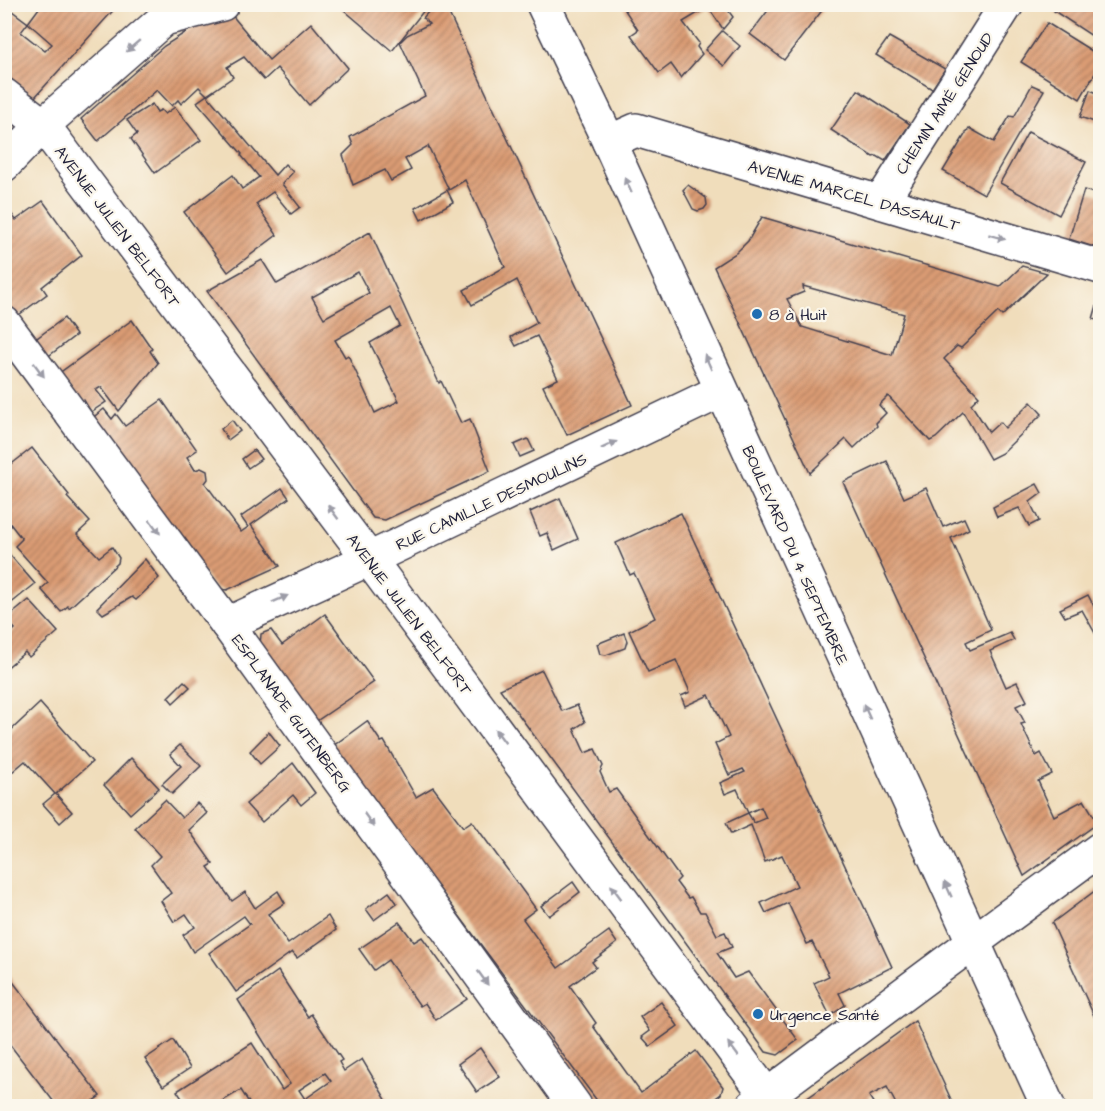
<svg xmlns="http://www.w3.org/2000/svg" width="1105" height="1111" font-family="'Architects Daughter',sans-serif">
<style>
.building{fill:url(#building-hatch);fill-rule:evenodd}
.lines{fill:none;stroke-linecap:round;stroke-linejoin:round}
.street-casing{stroke:#413e4e;stroke-width:36}
.secondary-casing{stroke:#413e4e;stroke-width:36}
.street{stroke:#fff;stroke-width:33}
.secondary{stroke:#fff;stroke-width:33}
.oneway{fill:#9c9ca7}
.poi-dot{fill:#1f6fb2;stroke:#fbf7ec;stroke-width:2}
.labels{text-anchor:middle;stroke-width:4.5;stroke-linejoin:round;paint-order:stroke}
.street-label{font-size:16px;fill:#22223b;stroke:#fbf7ec}
.poi-label{font-size:16px;fill:#22223b;stroke:#fbf7ec;text-anchor:start}
</style>
<defs>
<pattern id="building-hatch" width="6" height="6" patternUnits="userSpaceOnUse" patternTransform="scale(1.5)"><rect width="6" height="6" fill="#da9b73"/><path d="M-1 1l2-2M0 6l6-6M5 7l2-2" fill="none" stroke="#b07e60"/></pattern>
</defs>
<rect width="100%" height="100%" fill="#fbf7ec"/>
<filter id="ink" filterUnits="userSpaceOnUse"><feTurbulence type="fractalNoise" baseFrequency=".0167" numOctaves="2"/><feDisplacementMap in="SourceGraphic" scale="12" xChannelSelector="R" yChannelSelector="G"/><feConvolveMatrix kernelMatrix="1 2 1 2 8 2 1 2 1" color-interpolation-filters="sRGB"/></filter>
<filter id="wash" filterUnits="userSpaceOnUse"><feTurbulence type="fractalNoise" baseFrequency=".008" numOctaves="4" result="noise"/><feDisplacementMap in="SourceGraphic" scale="24" xChannelSelector="R" yChannelSelector="G"/><feGaussianBlur stdDeviation="1.35" result="paint"/><feColorMatrix in="noise" values="0 0 0 0 0 0 0 0 0 0 0 0 0 0 0 0 0 1.4 0 .05"/><feComposite in="paint" operator="in"/></filter>
<g filter="url(#wash)">
<rect width="100%" height="100%" fill="#f0ddbb"/>
<g id="blocks">
<g class="building">
<path d="M42,4H119L35,97L4,75V5L28,23L21,32L45,51L52,44L28,23Z"/>
<path d="M337,4H429L392,51Z"/>
<path d="M621,4H730L727,9L733,17L723,29L708,7L683,22L699,43L697,47L702,54L681,78L671,64L659,73L631,35L638,30Z"/>
<path d="M773,4H827L784,60L750,34Z"/>
<path d="M1058,4H1100V29L1095,38L1054,11Z"/>
<path d="M434,5H445L632,405L567,435L543,386L558,379L537,336L516,346L511,337L537,323L517,280L472,305L464,290L505,267L465,180L449,190L428,146L405,159L411,170L391,181L385,170L353,185L343,155L353,145L350,137L425,96L400,42L407,35L429,24L423,18Z"/>
<path d="M231,14L269,60L311,23L348,68L309,105L277,68L264,80L244,57L227,67L233,77L207,95L199,87L181,104L178,100L172,106L157,90L98,141L81,119L164,46L194,27Z"/>
<path d="M1047,23L1100,56V65L1080,99L1021,62Z"/>
<path d="M722,31L740,46L724,66L705,50Z"/>
<path d="M889,37L945,69L932,89L876,55Z"/>
<path d="M1032,85L1044,90L984,194L943,171L969,128L994,142L1010,116L1014,117Z"/>
<path d="M858,90L910,124L885,161L877,156L873,157L831,130Z"/>
<path d="M1090,90L1100,94V124L1080,117Z"/>
<path d="M207,95L275,175L285,164L293,172L282,184L300,207L291,214L273,192L256,204L277,235L228,272L184,212L233,175L242,189L259,177L241,155L242,154L197,102Z"/>
<path d="M152,104L157,112L161,110L165,114L175,107L201,140L155,173L131,139L137,134L127,120Z"/>
<path d="M1028,132L1086,162L1059,215L1000,183Z"/>
<path d="M688,185L706,198L707,205L704,209L698,211L693,209L683,190Z"/>
<path d="M447,190L453,202L421,220L415,208Z"/>
<path d="M1084,190L1100,195V249L1069,239Z"/>
<path d="M43,201L82,255L42,287L47,294L16,317L4,301V204L16,220Z"/>
<path d="M762,217L1000,287L1022,266L1047,273L1002,316L998,312L961,348L957,346L944,359L979,396L971,404L989,432L1000,422L1005,428L1031,402L1042,414L1002,453L990,459L963,412L936,438L930,441L888,396L879,405L886,413L876,423L877,426L854,448L846,439L810,473L714,267L736,253L748,241ZM803,286L904,314L892,355L802,327L787,299L804,292Z"/>
<path d="M370,232L439,383L441,381L461,423L470,419L490,471L385,520L373,518L207,291L262,260L277,284ZM358,272L369,293L324,318L312,297ZM391,308L400,326L370,343L399,401L375,413L348,355L345,357L335,340Z"/>
<path d="M1100,295V321L1093,319Z"/>
<path d="M64,318L76,335L46,358L33,341Z"/>
<path d="M132,320L152,349L150,351L158,363L119,411L101,387L96,390L106,402L91,412L84,400L80,403L58,374Z"/>
<path d="M162,400L197,450L187,457L195,470L201,468L207,471L208,479L205,483L241,532L248,527L241,517L282,488L289,498L251,525L280,566L227,590L215,588L91,419L104,409L112,419L116,414L125,426Z"/>
<path d="M232,420L240,431L228,440L221,429Z"/>
<path d="M528,439L534,451L520,457L514,445Z"/>
<path d="M32,448L69,495L67,497L90,522L77,534L99,557L112,547L119,558L118,563L69,608L68,606L61,612L41,589L48,583L15,546L22,539L4,516V470Z"/>
<path d="M254,450L261,459L248,468L242,459Z"/>
<path d="M887,461L904,498L926,488L943,527L964,518L969,529L951,538L991,630L966,642L970,650L1010,633L1014,640L990,651L1006,687L1017,682L1027,701L1016,706L1025,723L1021,724L1036,756L1041,753L1052,774L1038,781L1054,816L1084,800L1098,823L1024,876L843,482Z"/>
<path d="M1037,484L1042,493L1030,502L1039,521L1029,526L1019,508L997,517L993,507Z"/>
<path d="M560,498L578,539L554,550L547,533L540,536L530,512Z"/>
<path d="M681,513L892,967L839,993L845,1005L830,1016L814,983L829,976L812,942L807,944L788,903L766,913L761,903L797,886L782,855L765,862L751,825L731,834L726,823L748,813L754,823L766,818L761,807L748,813L737,789L725,794L720,783L745,772L743,769L729,775L715,744L729,737L709,695L685,706L681,696L690,692L676,660L648,672L629,631L655,618L634,573L630,575L616,543Z"/>
<path d="M4,548L35,584L4,609Z"/>
<path d="M145,559L159,578L136,600L132,597L103,614L97,608Z"/>
<path d="M1088,595L1100,618V642L1082,610L1065,617L1060,609Z"/>
<path d="M29,600L58,632L29,657L25,652L4,670V639L15,629L6,619Z"/>
<path d="M325,614L374,682L315,722L260,646L261,634L271,630L282,645Z"/>
<path d="M624,633L627,641L625,648L606,655L600,654L597,644Z"/>
<path d="M542,670L562,711L577,705L585,722L574,729L585,753L595,749L603,766L600,772L609,792L616,789L680,878L676,882L688,898L691,897L700,912H705L717,935L725,932L732,947L717,953L734,978L748,972L798,1040L778,1055L766,1052L500,689Z"/>
<path d="M184,681L190,687L173,703L168,697Z"/>
<path d="M40,703L92,762L56,794L72,812L60,823L43,804L55,794L25,761L12,772L4,765V743L7,742L5,736Z"/>
<path d="M367,721L381,742L384,741L416,797L433,787L463,827L472,821L536,909L523,919L558,968L609,931L617,943L592,962L596,967L570,986L596,1023L593,1026L641,1093L696,1051L723,1087L721,1094L705,1106H601L333,746Z"/>
<path d="M269,732L280,746L260,764L250,751Z"/>
<path d="M180,745L201,766L172,794L162,784L181,766L170,754Z"/>
<path d="M131,758L159,788L130,814L104,785Z"/>
<path d="M293,763L315,793L301,805L293,795L262,822L246,804Z"/>
<path d="M165,800L182,818L197,803L207,813L189,830L213,864L208,867L232,901L245,892L255,908L278,891L285,903L268,914L288,944L328,916L336,930L297,958L292,952L236,992L209,953L250,924L244,916L193,952L183,935L195,927L186,914L174,922L161,901L171,893L151,865L160,856L135,828Z"/>
<path d="M573,882L580,892L549,916L541,906Z"/>
<path d="M1100,887V1029L1052,923Z"/>
<path d="M389,892L397,903L374,920L366,909Z"/>
<path d="M399,922L414,942L422,937L467,999L436,1020L425,1003L420,1006L388,960L374,970L359,949Z"/>
<path d="M4,970L100,1096L86,1106H57L4,1037Z"/>
<path d="M278,971L308,1017L311,1014L342,1060L339,1062L344,1071L362,1059L388,1103L382,1106H251L241,1090L214,1106H187L177,1091L252,1043L282,1090L290,1084L238,1000ZM325,1073L331,1081L305,1099L299,1090Z"/>
<path d="M661,1002L678,1026L650,1046L642,1037L650,1031L640,1017Z"/>
<path d="M915,1021L954,1106H897L887,1087L869,1096L875,1106H804L802,1102Z"/>
<path d="M173,1040L190,1068L163,1086L145,1059Z"/>
<path d="M480,1048L500,1077L477,1092L458,1064Z"/>
</g>
</g>
</g>
<g filter="url(#ink)">
<use href="#blocks" fill-opacity="0" stroke="#413e4e" stroke-width="1.5"/>
<g class="lines">
<defs>
<g id="street">
<path d="M4,95L43,125L369,559L767,1096L773,1106"/>
<path d="M609,142L636,130L1100,267"/>
<path d="M4,165L43,125L164,19L222,4"/>
<path d="M881,202L1007,4"/>
<path d="M4,323L227,624L575,1106"/>
<path d="M227,624L369,559L721,391"/>
<path d="M753,1106L972,943"/>
</g>
<g id="secondary">
<path d="M543,4L609,142L1048,1106"/>
<path d="M972,943L1100,849"/>
</g>
</defs>
<use href="#street" class="street-casing"/>
<use href="#secondary" class="secondary-casing"/>
<use href="#street" class="street"/>
<use href="#secondary" class="secondary"/>
</g>
<defs><path id="oneway-solid" d="M-6-.8H1V-3.2L6.5 0L1 3.2V.8H-6Z" transform="scale(1.5)"/></defs>
<g class="oneway">
<use href="#oneway-solid" transform="translate(133 46) rotate(139)"/>
<use href="#oneway-solid" transform="translate(628 185) rotate(-114)"/>
<use href="#oneway-solid" transform="translate(997 237) rotate(16)"/>
<use href="#oneway-solid" transform="translate(708 362) rotate(-114)"/>
<use href="#oneway-solid" transform="translate(39 370) rotate(53)"/>
<use href="#oneway-solid" transform="translate(609 445) rotate(-25)"/>
<use href="#oneway-solid" transform="translate(333 512) rotate(-127)"/>
<use href="#oneway-solid" transform="translate(155 527) rotate(53)"/>
<use href="#oneway-solid" transform="translate(280 599) rotate(-24)"/>
<use href="#oneway-solid" transform="translate(867 712) rotate(-114)"/>
<use href="#oneway-solid" transform="translate(500 736) rotate(-127)"/>
<use href="#oneway-solid" transform="translate(369 820) rotate(54)"/>
<use href="#oneway-solid" transform="translate(948 889) rotate(-114)"/>
<use href="#oneway-solid" transform="translate(616 892) rotate(-127)"/>
<use href="#oneway-solid" transform="translate(483 978) rotate(54)"/>
<use href="#oneway-solid" transform="translate(733 1049) rotate(-127)"/>
</g>
</g>
<g class="poi-dot">
<circle cx="757" cy="314" r="6"/>
<circle cx="758" cy="1014" r="6"/>
</g>
<g class="labels">
<g class="street-label">
<text transform="translate(944 103) rotate(-57)" y="6">CHEMIN AIMÉ GENOUD</text>
<text transform="translate(854 195) rotate(16)" y="6">AVENUE MARCEL DASSAULT</text>
<text transform="translate(118 226) rotate(53)" y="6">AVENUE JULIEN BELFORT</text>
<text transform="translate(491 501) rotate(-25)" y="6">RUE CAMILLE DESMOULINS</text>
<text transform="translate(796 555) rotate(66)" y="6">BOULEVARD DU 4 SEPTEMBRE</text>
<text transform="translate(410 614) rotate(53)" y="6">AVENUE JULIEN BELFORT</text>
<text transform="translate(292 713) rotate(54)" y="6">ESPLANADE GUTENBERG</text>
</g>
<g class="poi-label">
<text x="769" y="320">8 à Huit</text>
<text x="770" y="1020">Urgence Santé</text>
</g>
</g>
<rect width="1105" height="1111" fill="none" stroke="#fbf7ec" stroke-width="24"/>
</svg>
